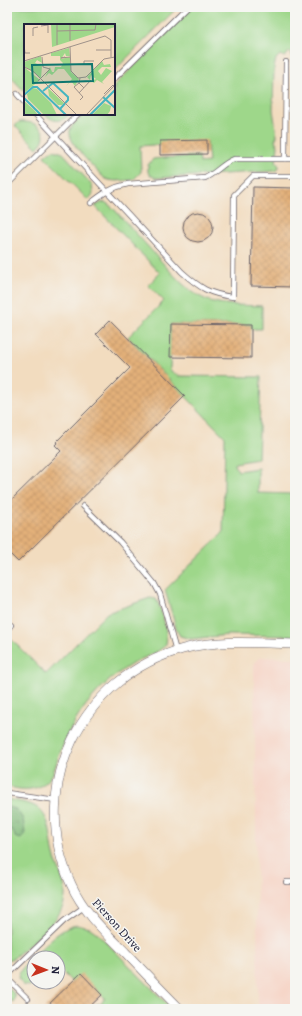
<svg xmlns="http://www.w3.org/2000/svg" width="302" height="1016" font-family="Alegreya,serif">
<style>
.built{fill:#f6d2c3}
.grass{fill:#9ed78a;stroke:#607c62}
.forest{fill:url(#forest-crowns);stroke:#506d58}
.building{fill:url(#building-cross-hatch)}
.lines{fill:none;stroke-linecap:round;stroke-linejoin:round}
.service-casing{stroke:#6b6369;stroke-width:6}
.minor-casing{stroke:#6b6369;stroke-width:10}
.service{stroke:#fff;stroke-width:4.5}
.minor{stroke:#fff;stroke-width:9}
.labels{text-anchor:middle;stroke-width:3;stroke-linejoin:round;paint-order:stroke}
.street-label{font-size:12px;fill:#22223b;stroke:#f6f6f2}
.inset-river{fill:none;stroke:#46b5bf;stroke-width:2}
.inset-road{fill:none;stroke:#9f928a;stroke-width:1}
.view{fill:#0f766e;fill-opacity:0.15;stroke:#0f766e;stroke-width:2}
.inset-edge{fill:none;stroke:#22223b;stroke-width:2}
</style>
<defs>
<pattern id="forest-crowns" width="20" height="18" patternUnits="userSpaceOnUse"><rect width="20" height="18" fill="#7eb876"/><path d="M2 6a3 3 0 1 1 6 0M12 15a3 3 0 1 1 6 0" fill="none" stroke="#679562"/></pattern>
<pattern id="building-cross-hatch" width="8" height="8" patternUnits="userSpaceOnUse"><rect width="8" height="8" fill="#e3b079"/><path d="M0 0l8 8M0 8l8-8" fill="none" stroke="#c2976a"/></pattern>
</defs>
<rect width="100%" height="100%" fill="#f6f6f2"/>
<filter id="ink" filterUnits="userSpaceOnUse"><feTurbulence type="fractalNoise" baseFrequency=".025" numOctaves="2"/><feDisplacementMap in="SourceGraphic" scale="8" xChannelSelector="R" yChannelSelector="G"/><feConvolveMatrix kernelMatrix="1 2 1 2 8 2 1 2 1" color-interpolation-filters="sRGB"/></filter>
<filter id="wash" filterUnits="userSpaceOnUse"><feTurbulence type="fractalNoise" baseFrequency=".012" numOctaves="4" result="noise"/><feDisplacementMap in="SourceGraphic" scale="16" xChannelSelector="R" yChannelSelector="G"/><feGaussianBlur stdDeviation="0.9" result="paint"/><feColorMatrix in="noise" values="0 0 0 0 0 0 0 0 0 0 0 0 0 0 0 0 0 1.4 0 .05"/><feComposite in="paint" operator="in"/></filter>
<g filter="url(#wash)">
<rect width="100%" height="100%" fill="#f2dcbf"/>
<path class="built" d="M261,657L295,658V1009H258L254,662Z"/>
<g class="grass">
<path d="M7,7H178L114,71V25H25V92L11,77L7,67Z"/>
<path d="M193,7H295V62L290,51L285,57L280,55L276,59L274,68L273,110L277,136L275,140L278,146L276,162L279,166V168L276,171L156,178L150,175L148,172V165L153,159L162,158L199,156L200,163L209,162L207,141L140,146L141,172L133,180C123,180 113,183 104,178C95,168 67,143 70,130C72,124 81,118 85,114H114V86Z"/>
<path d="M45,114H70C62,122 53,123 45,114Z"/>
<path d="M19,122C36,120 54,132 37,148L15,126Z"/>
<path d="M54,150L63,153L92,185L93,194L88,200L44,156L49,152Z"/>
<path d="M105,202L113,208C126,222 139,237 152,251C169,269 186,293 210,301C226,306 245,305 262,306V329H251V325L171,324L170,370L178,376L261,377L258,459L235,463V465L238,471L258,468V493L295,494V636L228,635L191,639L180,636L177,631L165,590L223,533L225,437L128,337L164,301L148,285L160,273L95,206L101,203Z"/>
<path d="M150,598L156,599C161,607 169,635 166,644C159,654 142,657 132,664C112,676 94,693 81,712C73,724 66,737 61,750C58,757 56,766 53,773C44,791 24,792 7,786V649L9,647L7,645V635L46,674L107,613Z"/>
<path d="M7,799C18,802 33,802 41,811C52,823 50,840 54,855C57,867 64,878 65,891C65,895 65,901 63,906C57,923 31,943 17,955L14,958L7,960Z"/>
<path d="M77,925L90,928L97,933L172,1009H92L98,1003L100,1005L105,998L81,974L72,984L71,981L58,968V958H34V969L27,976L33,984L29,986L23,985L18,978L20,971C33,957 58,927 77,925Z"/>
<path d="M7,988C13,990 18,997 13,1002L7,998Z"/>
</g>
<path class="forest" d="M7,807L16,809L23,819L25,833L21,839L15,837L13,830H7Z"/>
<g id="blocks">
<g class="building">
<path d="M207,140V154L160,155V141Z"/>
<path d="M253,187L295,188V287L251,286Z"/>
<circle cx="198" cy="227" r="15"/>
<path d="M110,320L185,396L18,562L7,551V504L61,451L55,445L57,443L56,442L130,368L96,334Z"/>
<path d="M171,324L251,325V358L170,357Z"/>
<path d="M81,973L102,995L87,1009H44Z"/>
</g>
</g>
</g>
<g filter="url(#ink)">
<use href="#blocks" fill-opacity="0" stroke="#6b6369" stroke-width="1"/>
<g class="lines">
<defs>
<g id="service">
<path d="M114,79L187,7"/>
<path d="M17,94L25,103"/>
<path d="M35,114L182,272C200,288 209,294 233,297L234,195L253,176H295"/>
<path d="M285,159L286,62"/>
<path d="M7,185L78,114"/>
<path d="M91,203C103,193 113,187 128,184L205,178C216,173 223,163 234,159H295"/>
<path d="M83,506L120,542L154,583L160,594L176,651"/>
<path d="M7,630L11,625"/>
<path d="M7,793L56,800"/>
<path d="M286,882H295"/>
<path d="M7,976L64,921L84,907"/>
<path d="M7,978L28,999"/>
</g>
<path id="minor" d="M180,1009C161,990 143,971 125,952C104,931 83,911 71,884C26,787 82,676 183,649C219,639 258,643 295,644"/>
</defs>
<use href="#service" class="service-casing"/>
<use href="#minor" class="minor-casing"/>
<use href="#service" class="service"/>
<use href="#minor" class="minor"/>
</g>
</g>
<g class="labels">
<g class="street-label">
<text transform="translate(117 925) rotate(48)" y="4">Pierson Drive</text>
</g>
</g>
<g transform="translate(24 24)">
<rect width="91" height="91" fill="#f2dcbf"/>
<path d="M27,0H91V3L28,23ZM45,24L46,32H42L41,29L37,35L46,33L47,48L55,55L51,62L47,57L42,62L48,55L40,45H34L28,51L25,49L21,53L26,43L28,48H30L31,43H37L39,39L36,36V32H27V29ZM17,32L18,39L13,36L11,39L18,42L17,54L0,42V38ZM78,37L80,41L86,40L87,43H78L74,47L77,51L82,44L88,47L78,58L80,60L73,56L70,59L67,57L72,55L67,51L66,56L63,53ZM0,43L16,56L0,69ZM9,64L13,65L27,79L33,91H20L4,75L3,70ZM24,64L40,79L38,81H34L25,72ZM0,77L10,86L14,91H0ZM80,79L87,82L86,87L83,91H68Z" fill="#9ed78a"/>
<path class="inset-river" d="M19,67L29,59L44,73V76L36,85M0,71L9,63H13L42,91M79,73L91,84M0,74L17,91M66,91L91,66"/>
<path class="inset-road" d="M33,0V21M46,0V17M17,2L24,1V9M33,7L71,6L72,0M9,12V4L14,3M0,21L1,29H6M46,23L47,47L54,54L62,53L80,35L91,33M72,26H87M41,33L37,34L46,33M0,37L81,12L87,16V33M60,41V37H70M0,43L9,47L53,91M56,54L55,59L60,64M14,57L26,45L19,43L18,33M55,59L50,63L59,73L56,76M55,69L67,56M80,70L89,61L90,62M62,91L91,61"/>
<path class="view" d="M68,40L69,57L9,59L8,41Z"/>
<rect width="91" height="91" class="inset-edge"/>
</g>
<rect width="302" height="1016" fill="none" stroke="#f6f6f2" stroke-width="24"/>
<g transform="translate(46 970) rotate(91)"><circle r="19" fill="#f6f6f2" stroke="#a1a1a9"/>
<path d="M0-3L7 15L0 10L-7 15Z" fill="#c8321e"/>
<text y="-6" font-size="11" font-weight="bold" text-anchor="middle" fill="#22223b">N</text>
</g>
</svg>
